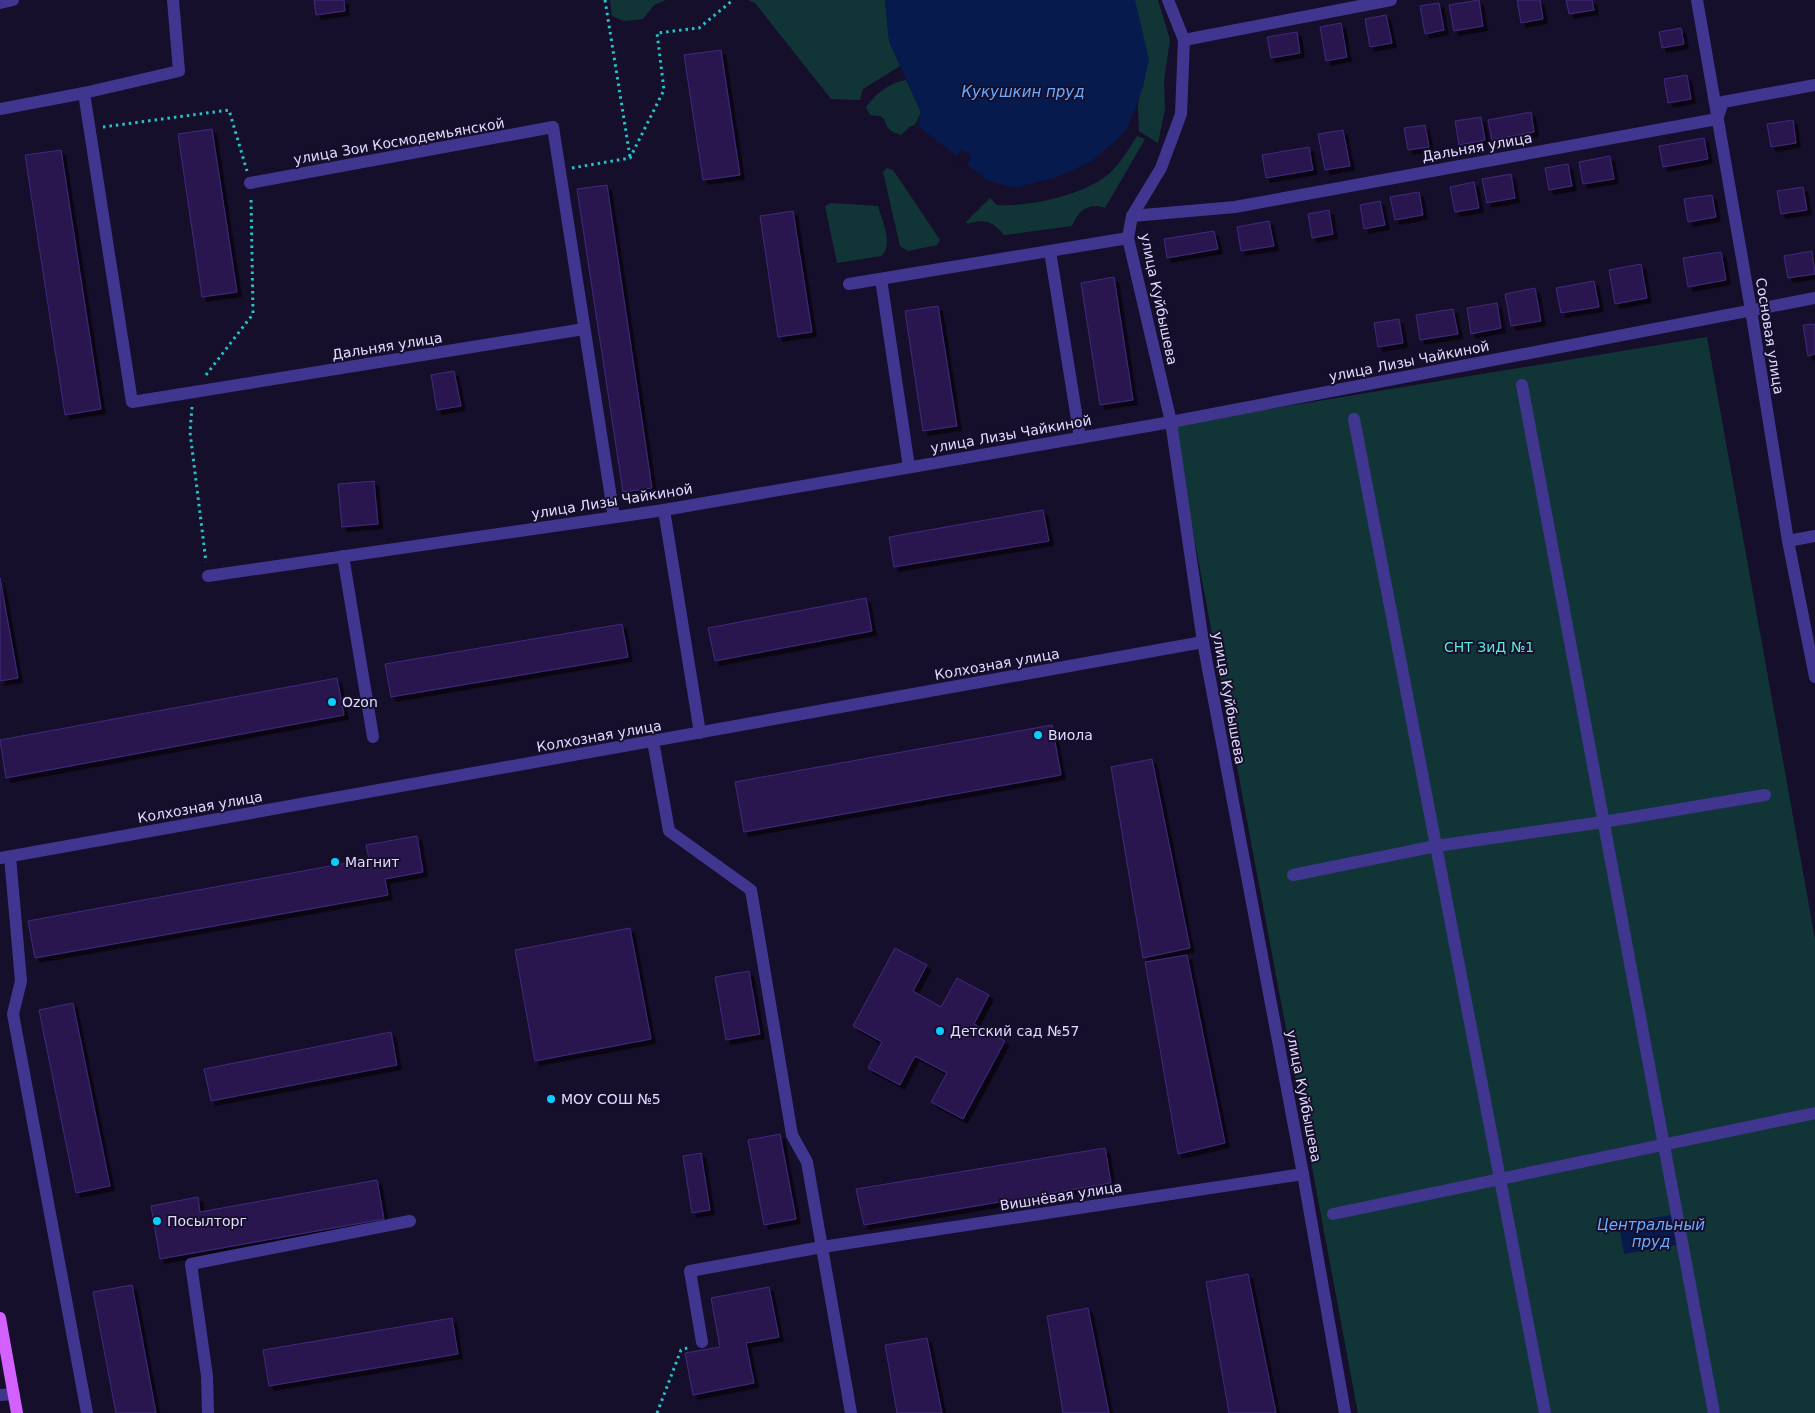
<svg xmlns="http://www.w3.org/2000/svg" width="1815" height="1413" font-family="'DejaVu Sans',sans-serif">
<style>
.green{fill:#113537}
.water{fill:#061a4e}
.pier{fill:#160f2c}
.building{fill:#29194f;stroke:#41297d;filter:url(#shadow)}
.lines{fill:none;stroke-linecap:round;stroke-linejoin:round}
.path{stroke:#25c2c7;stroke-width:3;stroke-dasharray:2.5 4;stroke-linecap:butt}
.minor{stroke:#41368f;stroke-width:12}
.major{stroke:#d261ff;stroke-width:12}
.poi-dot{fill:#06cfff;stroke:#160f2c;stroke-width:2}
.labels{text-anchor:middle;stroke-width:4;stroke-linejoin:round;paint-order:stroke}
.street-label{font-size:14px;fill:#e2daff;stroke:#160f2c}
.park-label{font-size:14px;fill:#5aebd4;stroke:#160f2c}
.poi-label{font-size:14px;fill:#e2daff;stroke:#160f2c;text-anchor:start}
.water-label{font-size:15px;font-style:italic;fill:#68abff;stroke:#160f2c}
</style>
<defs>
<filter id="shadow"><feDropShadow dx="4.5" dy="4.5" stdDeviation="0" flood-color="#0009"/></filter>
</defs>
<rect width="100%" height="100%" fill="#160f2c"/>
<g class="green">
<path d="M610,0H666L654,5L643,19L624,21L612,16Z"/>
<path d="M748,0H885L889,41L900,66L863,89L860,100L831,99L755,3Z"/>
<path d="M1135,0H1158L1170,40L1164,81L1165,109L1158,143L1139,131L1138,105L1141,89Z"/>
<path d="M906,80L921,112L915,125L909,127L901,135C891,132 887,129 884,119L880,116L870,115L866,107C877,93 889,83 906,80Z"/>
<path d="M1137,136L1145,139L1105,208C1090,202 1078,210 1072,226L1004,235C994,222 984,218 968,224L966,222L990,198L997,205C1030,207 1085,195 1110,173C1121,162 1129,149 1137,136Z"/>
<path d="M887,168L893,170L940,240L937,245L908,251L900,246L883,172Z"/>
<path d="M831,203L878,206C882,220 894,245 881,256L837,263L825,206Z"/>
<path d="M1707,337L1815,939V1413H1358L1173,425Z"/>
</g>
<g class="water">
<path d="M885,0H1135L1149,59L1143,87L1126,131L1092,161L1055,178L1013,188L987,180L918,126L921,112L889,41Z"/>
<path d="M1677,1214L1682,1244L1624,1254L1619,1224Z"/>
</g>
<path class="pier" d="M962,149L972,158L965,166L954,158Z"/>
<g class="building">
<path d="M314,0H344L345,11L316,15Z"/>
<path d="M1479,0L1483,26L1454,31L1449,5Z"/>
<path d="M1517,0H1540L1543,19L1521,23Z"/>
<path d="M1566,0H1592L1594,10L1569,14Z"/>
<path d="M1439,3L1444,30L1425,34L1420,6Z"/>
<path d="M1386,15L1392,43L1370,47L1365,19Z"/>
<path d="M1341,23L1347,57L1326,61L1320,27Z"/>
<path d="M1681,28L1684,44L1662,48L1659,32Z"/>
<path d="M1297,32L1300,53L1271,58L1267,37Z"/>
<path d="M721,50L740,175L703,180L684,55Z"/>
<path d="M1687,75L1691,99L1668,103L1664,79Z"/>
<path d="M1531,112L1534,132L1492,140L1488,120Z"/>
<path d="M1481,117L1485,140L1459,145L1455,121Z"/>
<path d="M1793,120L1796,143L1771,147L1767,124Z"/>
<path d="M1425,125L1429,147L1408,150L1404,128Z"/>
<path d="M212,129L237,292L202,297L178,134Z"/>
<path d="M1343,130L1350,166L1325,170L1318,134Z"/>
<path d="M1704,138L1708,159L1663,167L1659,146Z"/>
<path d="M1309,147L1313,170L1266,178L1262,155Z"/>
<path d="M61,150L101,409L65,415L25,155Z"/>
<path d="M1610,156L1614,179L1583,184L1579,162Z"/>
<path d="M1568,164L1572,186L1549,190L1545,168Z"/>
<path d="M1511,174L1515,198L1487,203L1482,179Z"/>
<path d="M1474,182L1479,208L1455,212L1450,187Z"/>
<path d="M607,185L652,488L623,492L577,189Z"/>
<path d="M1803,187L1807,210L1781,214L1777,191Z"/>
<path d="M1419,192L1423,215L1395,220L1390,197Z"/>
<path d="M1712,195L1716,217L1688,222L1684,199Z"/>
<path d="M1380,201L1385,225L1364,229L1360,205Z"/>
<path d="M1329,210L1333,234L1312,238L1308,214Z"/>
<path d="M793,211L812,332L778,337L760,216Z"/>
<path d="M1269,221L1274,246L1241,251L1237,227Z"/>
<path d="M1214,231L1218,249L1167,258L1164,239Z"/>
<path d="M1812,251L1815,274L1788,278L1784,256Z"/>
<path d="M1721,252L1726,280L1688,287L1683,258Z"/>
<path d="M1641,264L1647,298L1615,304L1609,270Z"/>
<path d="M1114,277L1133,400L1100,405L1081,283Z"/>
<path d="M1594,281L1599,307L1561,313L1556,288Z"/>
<path d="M1535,288L1541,321L1511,326L1505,294Z"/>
<path d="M1497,303L1501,328L1471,334L1467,308Z"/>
<path d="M938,306L957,426L923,431L905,311Z"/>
<path d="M1453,309L1458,334L1420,340L1416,315Z"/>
<path d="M1399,319L1403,343L1378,347L1374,323Z"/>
<path d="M1815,324V354L1808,356L1803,325Z"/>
<path d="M454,371L461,406L437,410L431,375Z"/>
<path d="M374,481L378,524L342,527L338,484Z"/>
<path d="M1043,510L1049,541L894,567L889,537Z"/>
<path d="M0,578L18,678L0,681Z"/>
<path d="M866,598L872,631L715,661L708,628Z"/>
<path d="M622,624L628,657L391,697L385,664Z"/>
<path d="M337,678L344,715L6,778L0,740Z"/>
<path d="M1052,725L1061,775L744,832L735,782Z"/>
<path d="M1152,759L1190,948L1143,958L1111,767Z"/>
<path d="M417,836L423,872L385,879L388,895L35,958L28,921L369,859L366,845Z"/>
<path d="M630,928L651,1039L535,1061L515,950Z"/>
<path d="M895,948L927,965L913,991L941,1007L957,978L989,995L974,1024L1005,1041L963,1119L931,1102L947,1073L915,1056L900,1085L868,1068L882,1042L853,1026Z"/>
<path d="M1187,955L1225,1143L1178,1154L1145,962Z"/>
<path d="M749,971L760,1034L726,1040L715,977Z"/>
<path d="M73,1003L110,1186L76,1193L39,1010Z"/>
<path d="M391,1032L397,1065L211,1101L204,1069Z"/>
<path d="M780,1134L796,1219L764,1225L748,1140Z"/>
<path d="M1105,1148L1111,1183L864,1225L856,1189Z"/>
<path d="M701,1153L710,1210L692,1213L683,1156Z"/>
<path d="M377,1180L384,1219L160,1259L151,1206L198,1197L200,1212Z"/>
<path d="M1248,1274L1276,1413H1229L1206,1282Z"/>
<path d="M132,1285L156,1413H116L93,1292Z"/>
<path d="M769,1287L779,1337L746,1343L754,1383L693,1395L685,1353L720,1347L711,1298Z"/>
<path d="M1088,1308L1109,1413H1063L1047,1316Z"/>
<path d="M452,1318L458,1354L269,1386L263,1350Z"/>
<path d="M927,1338L942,1413H897L885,1345Z"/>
</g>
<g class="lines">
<g class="path">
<path d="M605,0L630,157"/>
<path d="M103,127L229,110L247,171"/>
<path d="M572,168L630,158L664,90L657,33L699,28L733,0"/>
<path d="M206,375L253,314L251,197"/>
<path d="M192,407L190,432L206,562"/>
<path d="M657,1413L681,1350L690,1347"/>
</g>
<g class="minor">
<path d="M1168,0L1184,40L1181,114L1161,168L1132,216L1128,238L1171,422L1203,642L1303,1174L1345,1413"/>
<path d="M1697,0L1751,310L1788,541L1815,677"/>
<path d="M0,3L13,0"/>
<path d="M1184,40L1391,0"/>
<path d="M84,93L132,402L584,329"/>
<path d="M0,109L84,93L179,71L173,0"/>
<path d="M250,183L553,127L614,517"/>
<path d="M1132,216L1235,207L1717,119L1723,102L1815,85"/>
<path d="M1050,251L1080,438"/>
<path d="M881,279L909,467"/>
<path d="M849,284L1128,238"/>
<path d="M1522,385L1714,1413"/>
<path d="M1354,419L1545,1413"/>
<path d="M664,510L700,733"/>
<path d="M1788,541L1815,536"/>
<path d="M343,556L373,737"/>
<path d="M208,576L664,510L1171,422L1815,298"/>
<path d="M653,741L669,831L751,890L792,1135L807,1162L851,1413"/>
<path d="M10,857L21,981L13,1014L87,1413"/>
<path d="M0,858L1203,642"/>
<path d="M1293,875L1436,846L1603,822L1765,795"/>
<path d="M1333,1214L1815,1113"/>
<path d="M702,1342L690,1271L822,1247L1303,1174"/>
<path d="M0,1395L14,1394"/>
<path d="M208,1413L207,1376L191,1264L410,1221"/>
</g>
<path class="major" d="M0,1318L17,1413"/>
</g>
<g class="poi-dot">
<circle cx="332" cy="702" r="5"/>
<circle cx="1038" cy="735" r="5"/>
<circle cx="335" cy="862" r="5"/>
<circle cx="940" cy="1031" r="5"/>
<circle cx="551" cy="1099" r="5"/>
<circle cx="157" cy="1221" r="5"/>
</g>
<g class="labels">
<g class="street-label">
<text transform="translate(399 141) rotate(-10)" y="5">улица Зои Космодемьянской</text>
<text transform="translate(1477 147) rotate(-10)" y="5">Дальняя улица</text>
<text transform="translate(1159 299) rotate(78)" y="5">улица Куйбышева</text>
<text transform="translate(1770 336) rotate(81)" y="5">Сосновая улица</text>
<text transform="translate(387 346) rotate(-9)" y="5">Дальняя улица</text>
<text transform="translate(1409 361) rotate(-11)" y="5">улица Лизы Чайкиной</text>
<text transform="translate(1011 434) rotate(-10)" y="5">улица Лизы Чайкиной</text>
<text transform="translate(612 501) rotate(-9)" y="5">улица Лизы Чайкиной</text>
<text transform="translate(997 664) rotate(-10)" y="5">Колхозная улица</text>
<text transform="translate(1229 698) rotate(80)" y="5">улица Куйбышева</text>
<text transform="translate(599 736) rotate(-10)" y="5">Колхозная улица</text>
<text transform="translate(200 807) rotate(-10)" y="5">Колхозная улица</text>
<text transform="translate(1304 1096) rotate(79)" y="5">улица Куйбышева</text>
<text transform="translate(1061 1196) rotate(-9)" y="5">Вишнёвая улица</text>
</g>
<g class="park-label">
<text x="1489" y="652">СНТ ЗиД №1</text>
</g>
<g class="poi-label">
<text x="342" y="707">Ozon</text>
<text x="1048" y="740">Виола</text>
<text x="345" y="867">Магнит</text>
<text x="950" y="1036">Детский сад №57</text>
<text x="561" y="1104">МОУ СОШ №5</text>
<text x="167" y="1226">Посылторг</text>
</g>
<g class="water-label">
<text x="1023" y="97">Кукушкин пруд</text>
<text x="1651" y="1230">Центральный<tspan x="1651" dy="17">пруд</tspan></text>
</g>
</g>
</svg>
